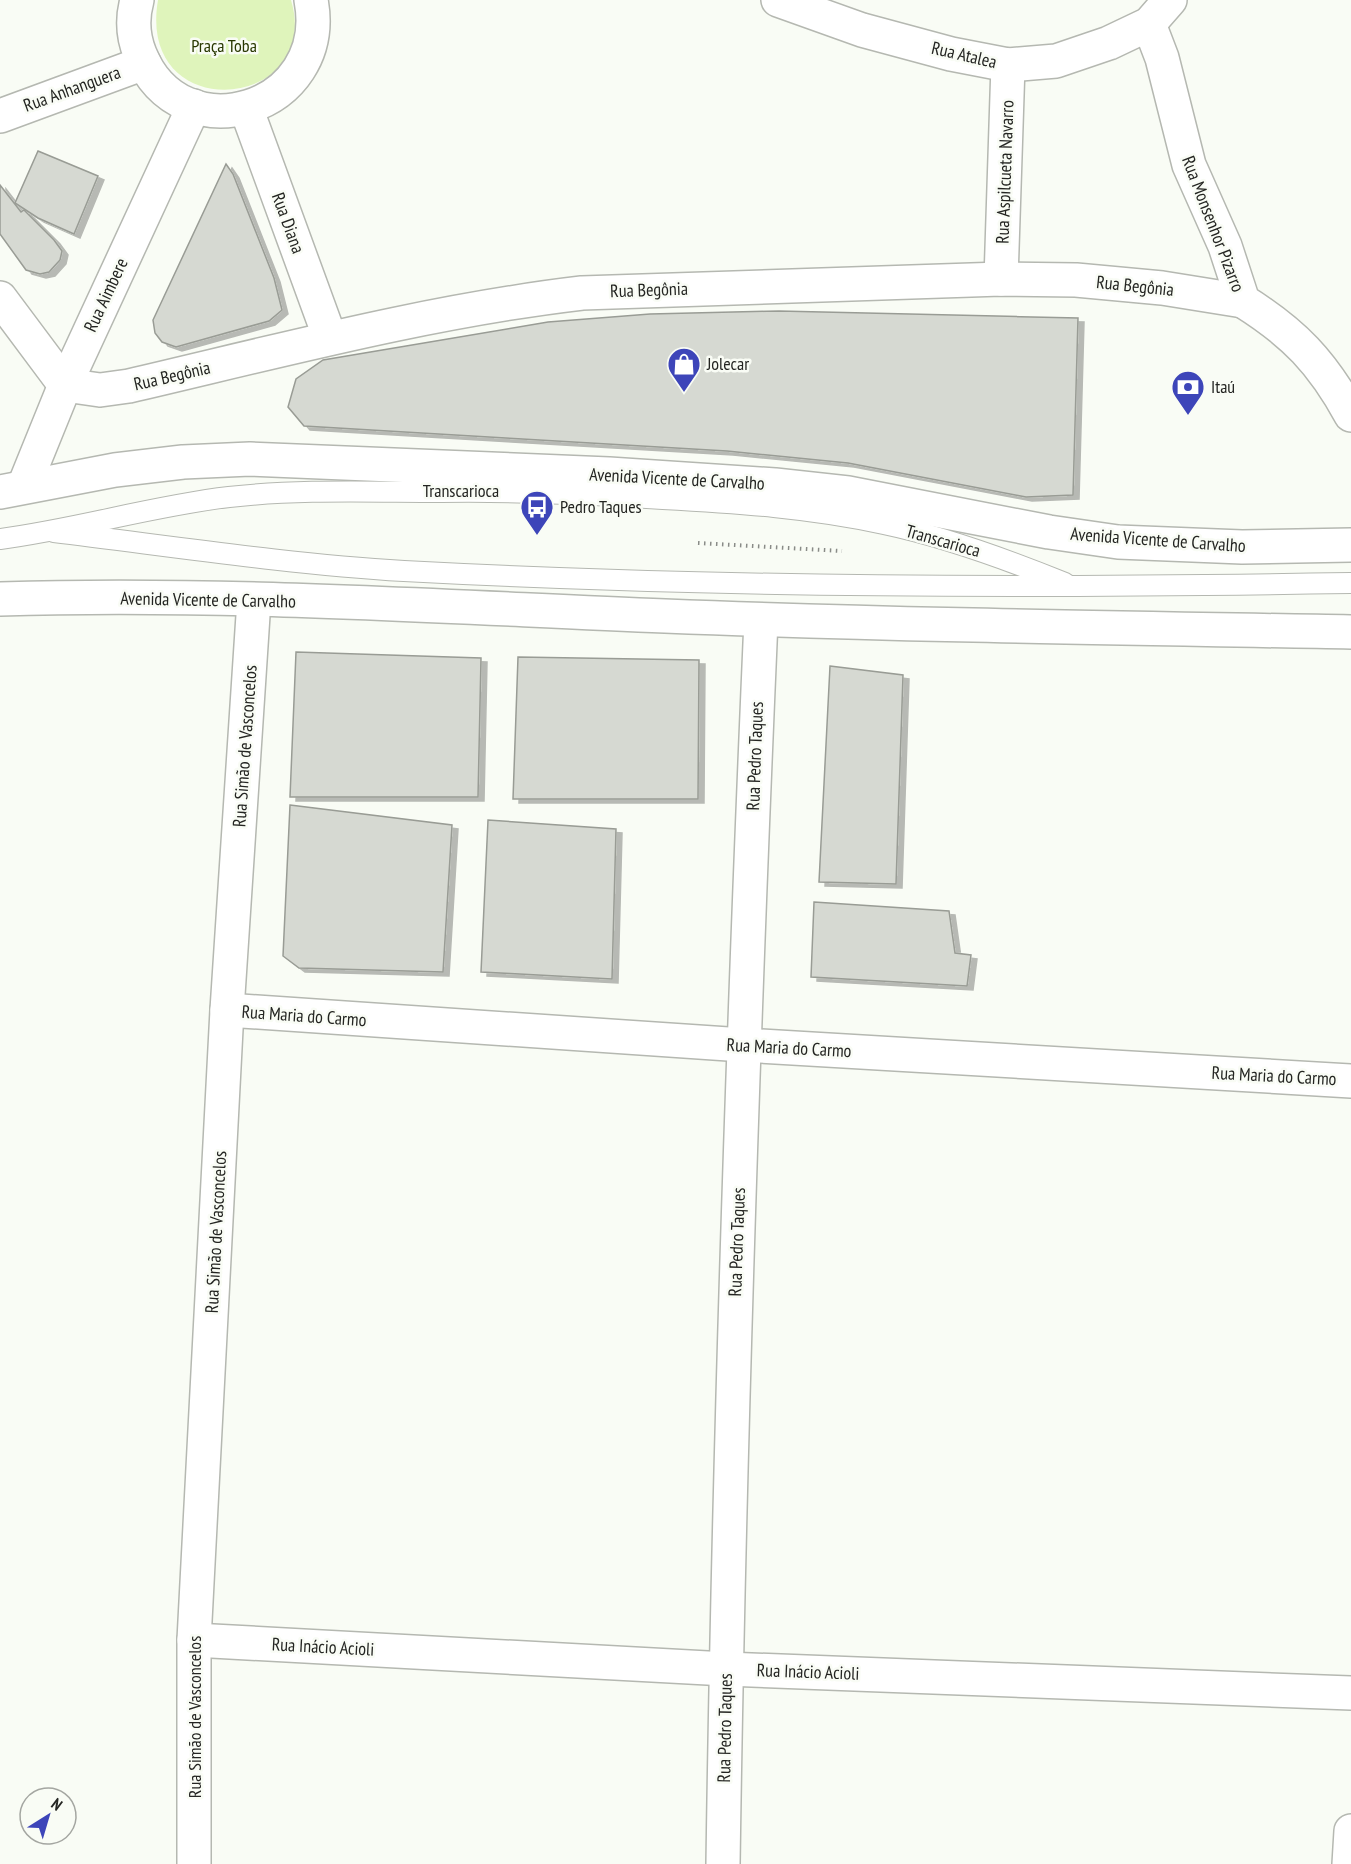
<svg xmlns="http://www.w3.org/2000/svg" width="1351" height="1864" font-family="'PT Sans Narrow',sans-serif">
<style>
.green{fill:#dff4bb}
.building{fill:#d6d9d2;stroke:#999c95;stroke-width:1.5;filter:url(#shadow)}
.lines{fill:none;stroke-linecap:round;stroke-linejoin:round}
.service-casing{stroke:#b5b8b1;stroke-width:22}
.minor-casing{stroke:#b5b8b1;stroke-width:36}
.primary-casing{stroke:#b5b8b1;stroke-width:36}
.path{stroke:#898b87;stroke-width:4;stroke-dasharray:1.5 4.5;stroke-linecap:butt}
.service{stroke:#fff;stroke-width:20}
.minor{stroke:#fff;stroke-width:33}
.primary{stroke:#fff;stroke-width:33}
.labels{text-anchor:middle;stroke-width:5;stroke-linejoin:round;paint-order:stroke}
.park-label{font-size:18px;fill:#283700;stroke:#f9fcf5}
.street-label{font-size:18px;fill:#242522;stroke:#f9fcf5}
.poi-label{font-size:18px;fill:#242522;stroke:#f9fcf5;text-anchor:start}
</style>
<defs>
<filter id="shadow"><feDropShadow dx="6" dy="4" stdDeviation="0" flood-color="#0004"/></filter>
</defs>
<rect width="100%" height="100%" fill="#f9fcf5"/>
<path class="green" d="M158,0H291C324,111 136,128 158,0Z"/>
<g class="building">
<path d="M38,151L98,176L74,234L38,218L15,203Z"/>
<path d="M226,164L233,174L274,278L282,310L269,321L176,347L162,342L155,333L153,320Z"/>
<path d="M0,185L21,212L24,210L54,240L62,251L60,260L49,272L40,274L26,270L0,234Z"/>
<path d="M779,311L1078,318L1073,495L1026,497L848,463L727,451L304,426L288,407L296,379L323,360L548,322L650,314Z"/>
<path d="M296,652L481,658L478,797H290Z"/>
<path d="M518,657L699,660L698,799H513Z"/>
<path d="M830,666L903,675L896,884L819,882Z"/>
<path d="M290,805L452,825L443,972L299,968L283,956Z"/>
<path d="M488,820L616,829L612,979L481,972Z"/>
<path d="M814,902L949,911L955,953L971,955L967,986L811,977Z"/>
</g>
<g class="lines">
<defs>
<g id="service">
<path d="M54,532C170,546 287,564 404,571C720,588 1036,588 1351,583"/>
<path d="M0,539C77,529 152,506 229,497C299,489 371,492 441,492C515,491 589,494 663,499C737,503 812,508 884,524C946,537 1006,559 1065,583"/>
</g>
<g id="minor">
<path d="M137,0C132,18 133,37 140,54C181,156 332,110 311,0"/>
<path d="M778,0L862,30L951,54L1008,65L1056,61L1109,43L1149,24L1170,0"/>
<path d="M1149,24L1162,58L1189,165L1225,246L1243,301C1294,333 1322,362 1351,415"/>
<path d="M246,108L330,338"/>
<path d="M0,116L144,63"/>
<path d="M1001,279L1008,65"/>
<path d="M0,298L65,385"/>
<path d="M65,385L100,390L129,386C279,351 429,311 582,293L1001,279L1076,280L1162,288L1243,301"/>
<path d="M24,486L65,385L194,106"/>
<path d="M227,1010L743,1045L1351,1081"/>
<path d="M194,1640L726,1669L1351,1693"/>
<path d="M194,1864V1640L227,1010L254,600"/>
<path d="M723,1864C729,1449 743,1034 761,620"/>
<path d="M1349,1864L1351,1831"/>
</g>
<g id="primary">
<path d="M0,492L115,470L183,462L250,459L609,474L775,485L848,493L1049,532L1118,542L1242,547L1351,545"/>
<path d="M0,599C221,592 444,607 665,616C894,625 1122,628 1351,632"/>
</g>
</defs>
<use href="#service" class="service-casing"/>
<use href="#minor" class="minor-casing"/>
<use href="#primary" class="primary-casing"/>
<path class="path" d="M698,543L842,551"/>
<use href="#service" class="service"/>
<use href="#minor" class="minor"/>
<use href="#primary" class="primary"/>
</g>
<defs>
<symbol id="shop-pin" viewBox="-11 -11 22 30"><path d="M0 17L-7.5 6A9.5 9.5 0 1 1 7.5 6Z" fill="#3d45b9" stroke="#f9fcf5"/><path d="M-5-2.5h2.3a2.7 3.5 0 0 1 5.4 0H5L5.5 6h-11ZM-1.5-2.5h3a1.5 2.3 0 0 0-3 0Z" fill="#fff"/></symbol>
<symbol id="bank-pin" viewBox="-11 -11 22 30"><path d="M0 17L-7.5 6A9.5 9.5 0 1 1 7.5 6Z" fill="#3d45b9" stroke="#f9fcf5"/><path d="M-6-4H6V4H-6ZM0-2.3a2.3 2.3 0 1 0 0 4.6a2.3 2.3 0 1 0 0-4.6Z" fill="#fff"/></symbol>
<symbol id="bus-pin" viewBox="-11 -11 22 30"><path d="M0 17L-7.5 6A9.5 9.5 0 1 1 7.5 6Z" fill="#3d45b9" stroke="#f9fcf5"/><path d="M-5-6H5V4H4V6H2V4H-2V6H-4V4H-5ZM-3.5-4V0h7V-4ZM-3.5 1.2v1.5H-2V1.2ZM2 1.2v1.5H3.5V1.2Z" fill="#fff"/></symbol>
</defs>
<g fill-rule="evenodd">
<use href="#shop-pin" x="665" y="345" width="38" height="52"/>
<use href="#bank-pin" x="1169" y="368" width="38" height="52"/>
<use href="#bus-pin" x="518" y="488" width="38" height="52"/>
</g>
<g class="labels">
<g class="park-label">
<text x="224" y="52">Praça Toba</text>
</g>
<g class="street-label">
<text transform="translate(964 55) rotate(13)" y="6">Rua Atalea</text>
<text transform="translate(72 89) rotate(-20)" y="6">Rua Anhanguera</text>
<text transform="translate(1005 172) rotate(-88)" y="6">Rua Aspilcueta Navarro</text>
<text transform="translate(288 223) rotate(70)" y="6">Rua Diana</text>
<text transform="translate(1213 224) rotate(69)" y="6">Rua Monsenhor Pizarro</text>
<text transform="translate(1135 286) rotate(6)" y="6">Rua Begônia</text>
<text transform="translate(649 290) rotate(-2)" y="6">Rua Begônia</text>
<text transform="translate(106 295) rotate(-65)" y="6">Rua Aimbere</text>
<text transform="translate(172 376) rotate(-13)" y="6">Rua Begônia</text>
<text transform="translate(677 479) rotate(3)" y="6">Avenida Vicente de Carvalho</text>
<text x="461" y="497">Transcarioca</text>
<text transform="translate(1158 540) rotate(4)" y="6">Avenida Vicente de Carvalho</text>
<text transform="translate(943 541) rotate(16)" y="6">Transcarioca</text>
<text transform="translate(208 600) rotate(1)" y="6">Avenida Vicente de Carvalho</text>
<text transform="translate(245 746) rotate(-86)" y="6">Rua Simão de Vasconcelos</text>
<text transform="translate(755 756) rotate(-88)" y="6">Rua Pedro Taques</text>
<text transform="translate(304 1016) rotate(4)" y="6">Rua Maria do Carmo</text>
<text transform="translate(789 1048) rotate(3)" y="6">Rua Maria do Carmo</text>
<text transform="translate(1274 1076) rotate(3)" y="6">Rua Maria do Carmo</text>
<text transform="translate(216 1232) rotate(-87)" y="6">Rua Simão de Vasconcelos</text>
<text transform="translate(737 1242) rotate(-88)" y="6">Rua Pedro Taques</text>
<text transform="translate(323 1647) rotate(3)" y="6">Rua Inácio Acioli</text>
<text transform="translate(808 1672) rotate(2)" y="6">Rua Inácio Acioli</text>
<text transform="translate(195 1717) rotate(-90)" y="6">Rua Simão de Vasconcelos</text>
<text transform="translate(725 1728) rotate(-89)" y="6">Rua Pedro Taques</text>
</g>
<g class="poi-label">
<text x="707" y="370">Jolecar</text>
<text x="1211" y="393">Itaú</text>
<text x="560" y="513">Pedro Taques</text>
</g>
</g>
<g transform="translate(48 1816) rotate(37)"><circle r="28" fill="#f9fcf5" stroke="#a4a6a1" stroke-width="1.5"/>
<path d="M0-4.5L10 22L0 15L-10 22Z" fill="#3d45b9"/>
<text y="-9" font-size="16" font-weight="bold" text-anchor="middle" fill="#242522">N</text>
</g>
</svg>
